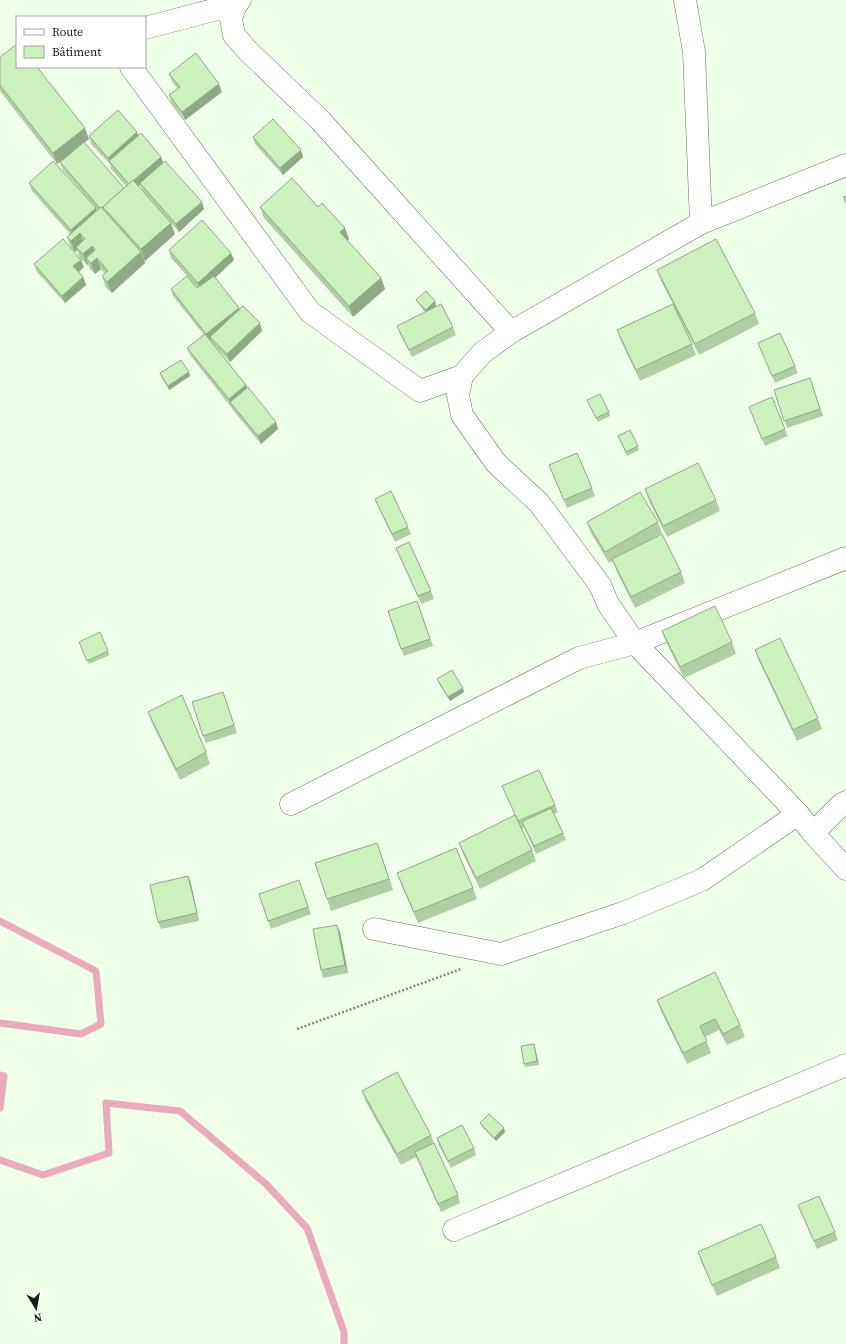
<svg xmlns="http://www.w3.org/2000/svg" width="846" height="1344" font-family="'Source Serif 4',serif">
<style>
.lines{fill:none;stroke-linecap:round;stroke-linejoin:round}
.stream{stroke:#eaa9bd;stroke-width:7}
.minor-casing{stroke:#65765f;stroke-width:23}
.path{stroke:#7f8b7c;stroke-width:2.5;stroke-dasharray:2 2;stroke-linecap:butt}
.minor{stroke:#fff;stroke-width:22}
.wall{fill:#afcfa3}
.shaded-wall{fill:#8ea984}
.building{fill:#cbf1bd;stroke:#8ea984}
</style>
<rect width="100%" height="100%" fill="#efffea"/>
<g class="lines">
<g class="stream">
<path d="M0,921L96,971L101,1024L81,1034L0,1023"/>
<path d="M0,1075L4,1076L0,1108"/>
<path d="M0,1160L43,1175L109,1153L106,1103L180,1111L266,1184L307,1228L344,1332V1344"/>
</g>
<defs>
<g id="minor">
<path d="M240,0L236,4L231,19L234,35L247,50L321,121L511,332"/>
<path d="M685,0L694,52L701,223"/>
<path d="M145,28L236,4"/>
<path d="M131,67L310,312L420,391L462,376"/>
<path d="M291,804L579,658L635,643L608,604L600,585L539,503L496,463L462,415L458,395L462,376L482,353L511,332L701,223L846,165"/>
<path d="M798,814L635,643L846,558"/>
<path d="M813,833L842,804L846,802"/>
<path d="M374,929L501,954L623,913L702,880L798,814L813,833L846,869"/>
<path d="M454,1230L846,1065"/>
</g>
</defs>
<use href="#minor" class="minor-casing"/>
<path class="path" d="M297,1029L461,969"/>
<use href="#minor" class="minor"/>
</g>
<g class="wall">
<path d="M0,57L89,139L84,143L124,188L126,186L111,169L110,164L91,144L89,136L137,132L138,135L161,157L163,163L204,209L179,232L143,191L140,185L138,187L175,234L145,261L144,259L145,263L112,293L106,288L102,276L105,274L101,269L95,274L90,269L88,264L87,265L80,258L77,250L75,252L71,248L67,237L70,234L32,191L29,183L96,208V210L97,209L63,170L60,162L68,155L57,164L0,91Z"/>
<path d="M169,74L222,92L185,120L172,103L169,95L178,89L172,81Z"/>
<path d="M253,137L303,157L283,175L255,144Z"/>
<path d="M260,207H318L349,239L347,241L381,278L385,289L353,317L264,218Z"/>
<path d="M169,250L234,260L215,278L240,309L262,331L230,362L213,344L246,385L247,388L276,422L278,429L261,444L233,410L231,407L190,355L187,348L204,335L173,296L171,289L197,288H198L171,258Z"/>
<path d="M34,264L84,267L79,272L83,277L86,285L65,303L37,272Z"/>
<path d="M657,270L755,313L759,324L699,355L675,308L692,344L696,355L640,381L621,341L617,330L673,304L661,281Z"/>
<path d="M416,300L435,301L436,305L435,307L453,327L456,335L412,357L400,334L397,326L425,312L418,303Z"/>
<path d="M758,343L795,366L798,373L775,383Z"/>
<path d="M160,373L190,376L169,390L161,377Z"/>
<path d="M810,378L823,416L787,428L774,390Z"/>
<path d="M587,400L609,412L610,416L598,422Z"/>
<path d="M749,407L785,429L788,436L765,446Z"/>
<path d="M618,436L638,446L639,450L627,456Z"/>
<path d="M549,465L592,488L595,496L567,508Z"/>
<path d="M645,489L716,500L720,511L667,537L649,501Z"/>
<path d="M375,499L408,527L411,534L395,542L378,506Z"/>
<path d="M587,522H658L662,533L653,538L681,572L685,583L635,608L616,570L613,561L609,563L591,533Z"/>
<path d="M396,548L431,591L434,599L421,604L399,555Z"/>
<path d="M417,601L433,646L404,656L388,611Z"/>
<path d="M662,631L732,642L736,654L684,678L666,642Z"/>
<path d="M79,642L108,651L110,655L89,664Z"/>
<path d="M755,650L818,718L822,729L797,741L759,661Z"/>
<path d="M437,679L464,692L450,701L438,682Z"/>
<path d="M223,692L237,733L206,743L192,702Z"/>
<path d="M148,712L206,752L210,764L180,780L152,723Z"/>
<path d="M502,786L555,805L558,812L554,814L563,833L566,840L536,854L524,827L522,829L532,850L536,861L480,889L463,854L459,843L515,815Z"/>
<path d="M377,843L393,890L331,911L327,899Z"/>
<path d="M397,873L473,888L477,899L418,923L401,884Z"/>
<path d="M188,876L191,884L199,921L161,929L158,922Z"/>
<path d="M299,880L311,914L271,929L259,894Z"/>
<path d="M340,932L348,973L323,978L321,970Z"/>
<path d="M657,1000L740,1025L745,1037L727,1045L719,1030L705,1037L711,1053L687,1064L661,1011Z"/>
<path d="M535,1048L539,1065L525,1067L524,1064Z"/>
<path d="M362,1091L431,1135L435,1146L458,1195L460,1203L441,1212L416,1157L401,1165L366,1102Z"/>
<path d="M480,1123L505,1132L496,1141L482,1127Z"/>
<path d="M437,1138L474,1148L476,1155L451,1168L439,1146Z"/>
<path d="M798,1205L835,1232L838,1240L817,1249Z"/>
<path d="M698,1252L776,1257L780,1268L717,1296L702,1263Z"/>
</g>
<g class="shaded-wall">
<path d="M219,84L222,92L185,120L182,112Z"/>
<path d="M85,128L89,139L57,164L53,153Z"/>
<path d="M137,132L140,140L110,162L108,158Z"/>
<path d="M301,150L303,157L283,175L280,168Z"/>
<path d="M161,157L164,165L140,183V185L132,192L129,185Z"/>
<path d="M202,202L204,209L179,232L176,224Z"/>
<path d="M96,208L98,216L74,238L71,230Z"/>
<path d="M171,223L175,234L145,261L141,249Z"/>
<path d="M345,228L349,239L344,244L340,232Z"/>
<path d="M80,233L84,244L76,247L77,250L75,252L71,241Z"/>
<path d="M92,246L96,257L86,258L88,264L87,265L83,254Z"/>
<path d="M141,252L145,263L112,293L107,282Z"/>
<path d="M231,253L234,260L201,291L198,283Z"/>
<path d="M97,258L101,269L95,274L91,263Z"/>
<path d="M81,260L84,267L76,274L73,266Z"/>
<path d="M83,277L86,285L65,303L62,296Z"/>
<path d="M381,278L385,289L353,317L349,306Z"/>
<path d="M435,301L436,305L427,314L426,310Z"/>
<path d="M239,308L242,316L210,337L211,339L209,341L206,334Z"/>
<path d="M260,323L262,331L230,362L227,354Z"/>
<path d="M189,372L190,376L169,390L168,386Z"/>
<path d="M246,385L249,393L230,402L229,399Z"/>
<path d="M276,422L278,429L261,444L258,436Z"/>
<path d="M463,688L464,692L450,701L448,697Z"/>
<path d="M377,843L381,854L393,890L389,879Z"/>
<path d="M188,876L191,884L199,921L197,913Z"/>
<path d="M337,925L340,932L348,973L345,965Z"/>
<path d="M534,1044L535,1048L539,1065L537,1061Z"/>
<path d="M504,1128L505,1132L496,1141L494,1138Z"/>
</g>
<g class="building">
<path d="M17,44V67H37L85,128L53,153L0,85V57Z"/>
<path d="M196,53L219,84L182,112L169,95L180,87L169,74Z"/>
<path d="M118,110L137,132L108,158L89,136Z"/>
<path d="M273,119L301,150L280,168L253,137Z"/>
<path d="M141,133L161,157L133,181V180L129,184L109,161Z"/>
<path d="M84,142L124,188L102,208L101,207L100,208L60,162Z"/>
<path d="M53,161L96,208L71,230L29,183Z"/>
<path d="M165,161L202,202L176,224L140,183Z"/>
<path d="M292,178L318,207L322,203L345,228L340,232L381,278L349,306L260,207Z"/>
<path d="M133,180L171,223L141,249L103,207Z"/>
<path d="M846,196V203L843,197Z"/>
<path d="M101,207L141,252L107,282L102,276L108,271L97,258L91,263L86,258L95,250L92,246L83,254L76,247L85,239L80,233L71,241L67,237Z"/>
<path d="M202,220L231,253L198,283L169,250Z"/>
<path d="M63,239L81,260L73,266L83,277L62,296L34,264Z"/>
<path d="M716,239L755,313L695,344L657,270Z"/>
<path d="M187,276L197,288L214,276L239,308L206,334L171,289Z"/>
<path d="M426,291L435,301L426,310L416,300Z"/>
<path d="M441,304L453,327L409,350L397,326Z"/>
<path d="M673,304L692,344L636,370L617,330Z"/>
<path d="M243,306L260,323L227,354L210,337Z"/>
<path d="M780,333L795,366L772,376L758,343Z"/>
<path d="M205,334L246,385L229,399L187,348Z"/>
<path d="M181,360L189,372L168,386L160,373Z"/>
<path d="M810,378L820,409L784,421L774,390Z"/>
<path d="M248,387L276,422L258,436L230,402Z"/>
<path d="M600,394L609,412L596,418L587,400Z"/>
<path d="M772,397L785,429L762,439L749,407Z"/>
<path d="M630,430L638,446L626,452L618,436Z"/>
<path d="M577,453L592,488L564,500L549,465Z"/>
<path d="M698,463L716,500L663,526L645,489Z"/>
<path d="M391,491L408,527L392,534L375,499Z"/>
<path d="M640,492L658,522L605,552L587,522Z"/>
<path d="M662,534L681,572L631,597L612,559Z"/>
<path d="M409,542L431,591L418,596L396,548Z"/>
<path d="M417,601L430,639L401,649L388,611Z"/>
<path d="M715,606L732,642L680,667L662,631Z"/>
<path d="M100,632L108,651L87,661L79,642Z"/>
<path d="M780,638L818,718L793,730L755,650Z"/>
<path d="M452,670L463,688L448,697L437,679Z"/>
<path d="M223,692L234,725L203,736L192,702Z"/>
<path d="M182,695L206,752L176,769L148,712Z"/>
<path d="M539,770L555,805L518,821L502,786Z"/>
<path d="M551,808L563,833L534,846L522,822Z"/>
<path d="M515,815L532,850L476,878L459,843Z"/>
<path d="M377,843L389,879L327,899L315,863Z"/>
<path d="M456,848L473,888L414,912L397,873Z"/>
<path d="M188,876L197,913L158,922L150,885Z"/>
<path d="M299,880L308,907L268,921L259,894Z"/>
<path d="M337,925L345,965L321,970L313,929Z"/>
<path d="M715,972L740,1025L723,1034L715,1019L700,1026L707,1041L683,1053L657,1000Z"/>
<path d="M534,1044L537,1061L524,1064L521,1046Z"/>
<path d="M397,1072L431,1135L397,1154L362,1091Z"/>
<path d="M489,1114L504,1128L494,1138L480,1123Z"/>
<path d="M462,1125L474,1148L448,1161L437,1138Z"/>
<path d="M434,1143L458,1195L438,1204L415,1152Z"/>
<path d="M819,1196L835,1232L814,1241L798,1205Z"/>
<path d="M761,1224L776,1257L712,1285L698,1252Z"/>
</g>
<rect x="16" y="16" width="130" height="52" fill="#ffffff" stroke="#a1a3a0"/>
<rect x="24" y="29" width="20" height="6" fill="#ffffff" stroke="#a1a3a0"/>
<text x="52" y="36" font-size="12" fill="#131a11">Route</text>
<rect x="24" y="46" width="20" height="12" fill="#cbf1bd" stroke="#a1a3a0"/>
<text x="52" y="56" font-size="12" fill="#131a11">Bâtiment</text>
<g transform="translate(36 1308) rotate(169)" stroke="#ffffff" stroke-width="3" paint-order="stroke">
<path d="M0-3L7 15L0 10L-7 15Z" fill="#131a11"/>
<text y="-6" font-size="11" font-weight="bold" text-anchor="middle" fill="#131a11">N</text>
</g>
</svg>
